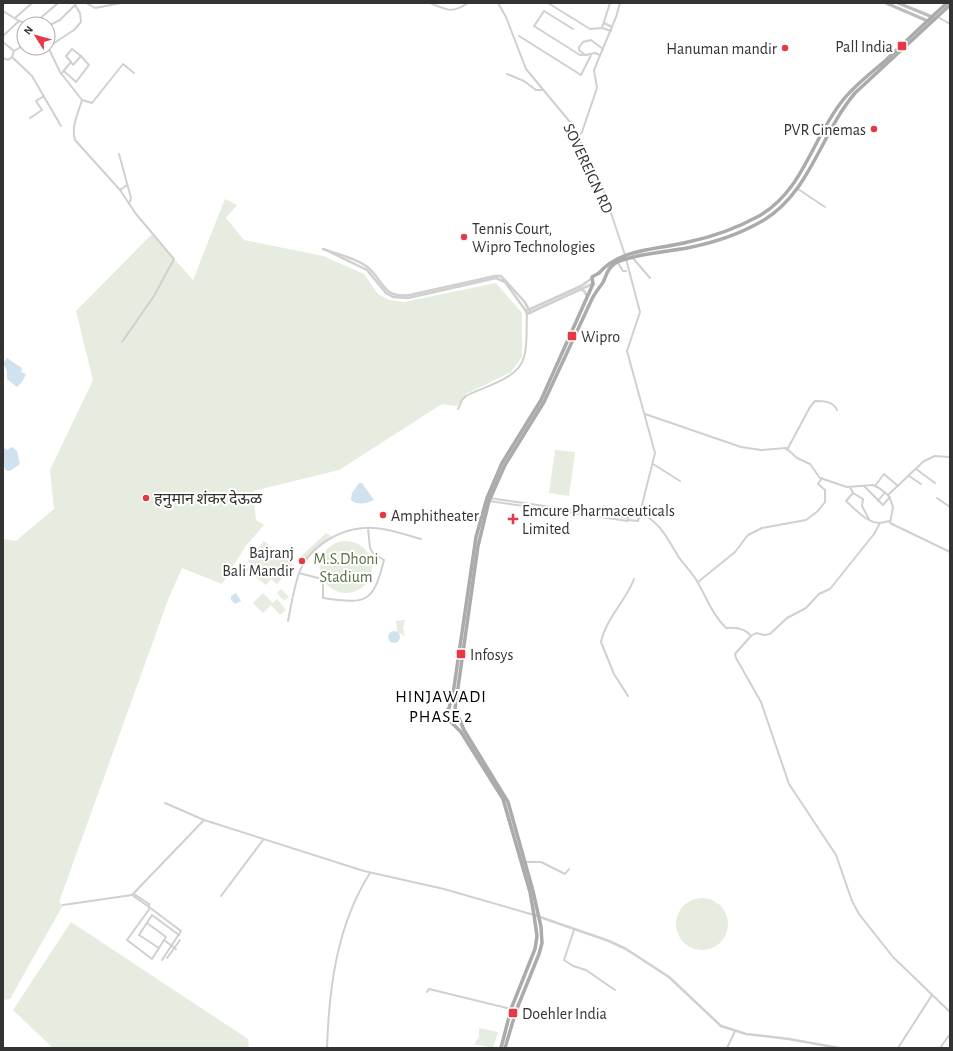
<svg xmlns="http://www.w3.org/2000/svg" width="953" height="1051" font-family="'Alegreya Sans','Noto Sans Devanagari',sans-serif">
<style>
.green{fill:#e6ecdf}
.water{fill:#cfe2ee}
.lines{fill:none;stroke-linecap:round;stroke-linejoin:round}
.minor{stroke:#d0d0d0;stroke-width:2}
.tertiary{stroke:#d0d0d0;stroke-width:2.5}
.secondary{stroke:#bdbdbd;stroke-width:3}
.primary{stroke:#ababab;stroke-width:3.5}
.poi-dot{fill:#e63946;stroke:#fff;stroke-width:1.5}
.labels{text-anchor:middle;stroke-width:4;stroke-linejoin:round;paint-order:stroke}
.poi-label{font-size:16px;fill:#333;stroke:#fff;text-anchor:start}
.street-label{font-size:16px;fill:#333;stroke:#fff}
.park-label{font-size:16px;fill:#56703f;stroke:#fff}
.neighbourhood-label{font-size:17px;letter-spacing:1px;fill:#000;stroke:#fff}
</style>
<rect width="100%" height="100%" fill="#fff"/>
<g class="green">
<path d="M225,199L237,205L226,218L244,240L323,256L364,274L378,294L389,300L404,302L496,283L522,313V357L511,372L466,394L457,406L442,404L339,470L253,491L256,520L264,525L245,547L222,584L182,568L168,600L59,902L63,905L10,999L3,1000V539L16,541L54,509L50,470L93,380L76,311L152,234L193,280Z"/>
<path d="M555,450L575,452L569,496L549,493Z"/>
<path d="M326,533L333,537L315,550L303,565L297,560Z"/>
<path d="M264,541L293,564L277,584L271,579L266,585L246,570L251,564L248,561Z"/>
<circle cx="346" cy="567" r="26"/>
<path d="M281,589L289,597L284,601L277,593Z"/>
<path d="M263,593L273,603L277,599L286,610L280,615L271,605L263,613L253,603Z"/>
<path d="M405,620L403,629L405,636L397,632L396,621Z"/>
<circle cx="702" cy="924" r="26"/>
<path d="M71,922L248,1039L249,1048H53L13,1010Z"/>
<path d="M479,1028L498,1032L493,1048L474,1044L479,1037Z"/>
</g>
<g class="water">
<path d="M7,358L22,368L21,372L26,374L22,382L17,387L7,379V371L3,363Z"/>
<path d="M3,447L7,450L12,447L17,451L20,464L10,471L5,470V468L3,465Z"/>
<path d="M359,483H362L374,500C367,503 357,506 351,500L352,493Z"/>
<path d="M236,593L241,601L235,604L231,600V596Z"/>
<circle cx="394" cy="637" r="6"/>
</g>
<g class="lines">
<g class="minor">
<path d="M86,3L95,8L121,3"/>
<path d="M129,3H131"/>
<path d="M430,3C448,10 451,14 468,3"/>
<path d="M498,3L506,17L526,69L570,122L582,145L603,189L625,255"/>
<path d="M548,3L590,29L602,28L610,3"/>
<path d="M3,6L4,3"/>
<path d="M3,11L19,21L30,24"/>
<path d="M938,17L950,24"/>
<path d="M15,18L32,3"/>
<path d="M38,20L43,24"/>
<path d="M604,23L612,27"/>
<path d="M31,24L36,22L58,3"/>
<path d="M48,26L60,20L75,5"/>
<path d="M602,28L611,31"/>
<path d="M573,29L544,11L534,26L580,55H587"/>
<path d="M24,30L21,34L24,38"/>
<path d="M3,36L19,21"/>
<path d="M519,36L581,75L591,55"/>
<path d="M3,42L14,51L24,45"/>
<path d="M48,47L60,72L82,100L92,103L123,64L134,73"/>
<path d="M48,47L74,30L81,22L80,13L75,5L76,3"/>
<path d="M14,51L12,57L32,76L61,126"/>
<path d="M600,55L595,53L585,55L579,50V47L583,42L591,40L603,49"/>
<path d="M3,58L8,60L12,57"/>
<path d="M71,62L66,56L72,49L81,56"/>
<path d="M61,74L71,62L73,65L81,56L89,65L76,82L64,71"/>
<path d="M507,74L524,81L536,90H543"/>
<path d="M82,100C78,114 71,126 75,140L120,190L136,214L174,259L154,296L122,342"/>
<path d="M30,118L42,110L36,101L44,96"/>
<path d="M578,137L582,132L597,88L594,70L616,17L620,3"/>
<path d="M119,154L131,198L129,204"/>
<path d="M798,189L825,207"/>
<path d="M120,190L127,185"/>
<path d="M632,257L650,278"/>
<path d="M626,259L640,312L627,351L655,453L638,521L628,520"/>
<path d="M618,263L623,271H626"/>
<path d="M458,409L462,400L466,396C484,386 518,380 524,357C528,344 526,328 527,314"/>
<path d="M645,414L741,447L761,450L786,448L797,458L810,464L820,478L847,487L873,485L879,488L888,495L891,501L893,507L890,523L950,552"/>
<path d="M787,450L810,407L815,401C823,401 833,401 837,410"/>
<path d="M653,464L680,481"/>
<path d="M916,469L935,483"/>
<path d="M909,476L921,484"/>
<path d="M864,486L883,505L890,497"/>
<path d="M875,486L884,474L898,486"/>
<path d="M850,487L853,493L846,501C855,509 867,523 880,523"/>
<path d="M853,493L863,499L862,506L869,519"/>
<path d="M888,495L924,461L935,456L949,457"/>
<path d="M937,498L950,507"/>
<path d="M489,501L628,521V518L489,498"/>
<path d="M878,501L885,492"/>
<path d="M640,512C661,524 666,536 678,556C684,565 693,573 698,583C707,599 713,615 726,628C735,627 745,628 751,636L735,654L736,658L761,702L789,784L836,855L852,901L859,914L893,957L950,1012"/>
<path d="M299,573L318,578L323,582V598C366,604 373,604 384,560L373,553L370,548L368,528"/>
<path d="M698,582L735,552L748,535L762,528L806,520L818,511L825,502V490L818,484L822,478"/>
<path d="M288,621C291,605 294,588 299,573C308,548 337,530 363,528C381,526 403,534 421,539"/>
<path d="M751,636L756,633L764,635L770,634L787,618L806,608L819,594L830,589L874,534L880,523L890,521"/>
<path d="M628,696L614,674L601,642C606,618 626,601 634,579"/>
<path d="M165,803L204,820L364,871L444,889L534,915"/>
<path d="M525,862H541L565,874L569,869"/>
<path d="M132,895L149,907V904L134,894"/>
<path d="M221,896L263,840"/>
<path d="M63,905L132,895L204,820"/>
<path d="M149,907L181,931L162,960"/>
<path d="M150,908L127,940L152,959L164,940L176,949"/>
<path d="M147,923L166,937L164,940"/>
<path d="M574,930L564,960L573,966L586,970L615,990"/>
<path d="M159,948L139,935L152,915L179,935"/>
<path d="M167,958L180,940"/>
<path d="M427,992L429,989L511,1009"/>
<path d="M327,1048C329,987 337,925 370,873"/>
<path d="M727,1048L735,1031"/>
<path d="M898,1048L932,995"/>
<path d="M940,1048L950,1034"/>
</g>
<g class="tertiary">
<path d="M323,249C337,254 353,257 366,266C384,279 381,299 410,295L495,276H501L524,301L531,313"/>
<path d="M326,250L367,270L386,293L393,297L408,298L496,278L505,282L526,311"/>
<path d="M580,289L584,291L587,296"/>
<path d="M527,314L526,311L581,286L591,279"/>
<path d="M527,314L592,284"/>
<path d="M534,915L609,941L626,949L669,977L721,1026L746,1034L789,1039L839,1048"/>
</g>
<g class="secondary">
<path d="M886,3L930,22"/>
<path d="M898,3L930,16L934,20"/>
</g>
<g class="primary">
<path d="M599,273C621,248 657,250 688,242C712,237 737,228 759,216C804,190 812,138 843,100C855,85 871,73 885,61C906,41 926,22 947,3"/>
<path d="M593,284L592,277L599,273"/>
<path d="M501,1048L511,1009L535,949L537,936L534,915L530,892L503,799L461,732L446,717L445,713L449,708L453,694L476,537L487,498L502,463L541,400L593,284"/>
<path d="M505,1048L516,1011L539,954L542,943L541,927L533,891L508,802L464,730L455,709L478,546L489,501L505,465L544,402L592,299C595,293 598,289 602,284C606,279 605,271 614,264C626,255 671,251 687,248C713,243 742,233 764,220C811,191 821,133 855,93L950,5"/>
</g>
</g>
<g class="poi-dot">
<rect x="897" y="41" width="10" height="10" rx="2"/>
<circle cx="785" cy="48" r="4"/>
<circle cx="874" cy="129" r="4"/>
<circle cx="464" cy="237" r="4"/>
<rect x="567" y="331" width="10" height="10" rx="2"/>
<circle cx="146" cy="498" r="4"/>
<circle cx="383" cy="515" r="4"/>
<path d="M511 513h4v4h4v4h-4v4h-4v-4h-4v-4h4z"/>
<circle cx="302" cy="561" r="4"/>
<rect x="456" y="649" width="10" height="10" rx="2"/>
<rect x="508" y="1008" width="10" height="10" rx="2"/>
</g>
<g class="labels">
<g class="poi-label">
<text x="893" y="52" text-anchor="end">Pall India</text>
<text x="777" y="54" text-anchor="end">Hanuman mandir</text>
<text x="866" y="135" text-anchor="end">PVR Cinemas</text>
<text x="472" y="234">Tennis Court,<tspan x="472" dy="18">Wipro Technologies</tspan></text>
<text x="581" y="342">Wipro</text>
<text x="154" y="504">हनुमान शंकर देऊळ</text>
<text x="522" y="516">Emcure Pharmaceuticals<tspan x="522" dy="18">Limited</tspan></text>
<text x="391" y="521">Amphitheater</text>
<text x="294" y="558" text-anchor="end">Bajranj<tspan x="294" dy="18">Bali Mandir</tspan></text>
<text x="470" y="660">Infosys</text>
<text x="522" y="1019">Doehler India</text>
</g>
<g class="street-label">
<text transform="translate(589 168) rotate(65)" y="6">SOVEREIGN RD</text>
</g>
<g class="park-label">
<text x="346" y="564">M.S.Dhoni<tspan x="346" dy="18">Stadium</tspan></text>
</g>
<g class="neighbourhood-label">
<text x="441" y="702">HINJAWADI<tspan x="441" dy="20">PHASE 2</tspan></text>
</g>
</g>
<rect width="953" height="1051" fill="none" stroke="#333333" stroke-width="8"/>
<g transform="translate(36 36) rotate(307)"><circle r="19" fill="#ffffff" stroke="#adadad"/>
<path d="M0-3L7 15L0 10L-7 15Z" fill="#e63946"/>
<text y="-6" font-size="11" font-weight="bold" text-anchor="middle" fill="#333333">N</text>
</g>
</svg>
